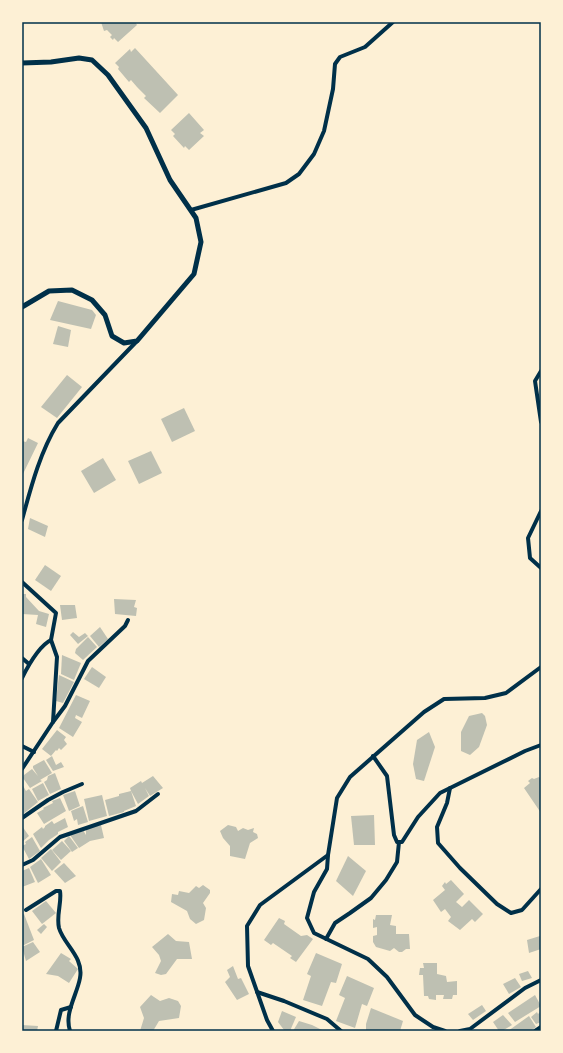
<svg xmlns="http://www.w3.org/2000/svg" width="563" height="1053" font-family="Commissioner,sans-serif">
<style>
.building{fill:#bec0b2}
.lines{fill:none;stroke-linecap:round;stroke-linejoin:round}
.minor{stroke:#003049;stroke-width:4}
.tertiary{stroke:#003049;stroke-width:5}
.neatline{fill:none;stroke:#003049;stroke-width:1.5}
</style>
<rect width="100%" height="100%" fill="#fdf0d5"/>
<g class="building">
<path d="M101,22H135L137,25L118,42L114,38L113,40L110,37L112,35L107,30L104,31Z"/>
<path d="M135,48L178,95L160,113L144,98L146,96L137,87L131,80L129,82L118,69L119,67L115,63L130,49L131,52Z"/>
<path d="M189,113L204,130L200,133L204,136L189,150L185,146L184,148L173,136L175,134L171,130Z"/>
<path d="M58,301L92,310L96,315L91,329L50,320Z"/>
<path d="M58,326L71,330L68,347L53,344Z"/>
<path d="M67,375L82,387L57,418L41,407Z"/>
<path d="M184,408L195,431L172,442L161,419Z"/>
<path d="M28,438L38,443L22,476V441L26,442Z"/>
<path d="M151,451L162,473L139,484L128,461Z"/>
<path d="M103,458L116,480L94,493L81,471Z"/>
<path d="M30,518L48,526L45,537L28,529Z"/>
<path d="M45,565L61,576L51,591L35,580Z"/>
<path d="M22,594H26V597L39,611L49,614L46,627L36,624L38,615L22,614Z"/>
<path d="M114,599L136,600L134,607L137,608L136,616L115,614Z"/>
<path d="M60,605H75L77,618L62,620Z"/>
<path d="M100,627L108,639L99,647L90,636Z"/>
<path d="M73,632L79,637L85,633L88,636L78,644L70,635Z"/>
<path d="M88,637L97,647L83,660L75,653L76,649Z"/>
<path d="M62,655L81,663L74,680L61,674Z"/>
<path d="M92,667L106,677L99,688L84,679Z"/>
<path d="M59,675L74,682L63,703L56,701Z"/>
<path d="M76,695L90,701L82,718L76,715L75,718L82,722L73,737L59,728Z"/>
<path d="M482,713L485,716L487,725L479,747L470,755L461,751V732L469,716Z"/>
<path d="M57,730L66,737L64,740L67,744L61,750L59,748L57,751L56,750L51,756L42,749Z"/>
<path d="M429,732L435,747L424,781L416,779L413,764L417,740Z"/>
<path d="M52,756L56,765L61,762L64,767L53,771L46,760Z"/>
<path d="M44,760L52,773L40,780L42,781L30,788L23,778L24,775L32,769L38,776L33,768V766Z"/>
<path d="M55,773L61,789L50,794L44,782L47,780L48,776Z"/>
<path d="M153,776L163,788L150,796L145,788L149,796L138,804L131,791L136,806L124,811V812L109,816L105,800L119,796V794L131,791L130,788L141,781L142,783Z"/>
<path d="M539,777L541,779V813L524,788L530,783L528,781L532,778L534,779Z"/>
<path d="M43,783L49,795L38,801L32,789Z"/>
<path d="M22,784L26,791L29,789L38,802L22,815Z"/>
<path d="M75,791L80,806L69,811L63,795Z"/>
<path d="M102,795L107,816L89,821L84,799Z"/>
<path d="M60,798L66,811L44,824L37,813L44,809L43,808L53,803L52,801Z"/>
<path d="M83,806L88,822L78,825L77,819L74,821L71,811Z"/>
<path d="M374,815L375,845H354L351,816Z"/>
<path d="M65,818L68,827L58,832V834L49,840L41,848L33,834L42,827L43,829L45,827V826L52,821L54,824Z"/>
<path d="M101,825L104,838L90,841L79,848L70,835L83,830L86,835V828Z"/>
<path d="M228,825L236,827L238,831L243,828L248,830L254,828L253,832L257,834L258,838L250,843L245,859L230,856V846L223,838L220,831Z"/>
<path d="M22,826L29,836L22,842Z"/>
<path d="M69,836L78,848L72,852L64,841Z"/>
<path d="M32,837L40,851L29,859L22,846L26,844L25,842Z"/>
<path d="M62,841L71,851L61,860L52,850Z"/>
<path d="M51,849L61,862L52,871L41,858Z"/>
<path d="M348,856L366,871L353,896L336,881Z"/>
<path d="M41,859L51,875L38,883L30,867Z"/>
<path d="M64,863L76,876L65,883L54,871Z"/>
<path d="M29,868L35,882L22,887V871Z"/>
<path d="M451,880L464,894L456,902L462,907L469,900L483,914L475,922L472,919L460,930L448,921L451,917L445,909L441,912L433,900L445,890L442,886L445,882L446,884Z"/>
<path d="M203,885L210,890V893L203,903L206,908L204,920L196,924L190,919L187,911L171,902L172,894L178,895L179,891L189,893L196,886L199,888Z"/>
<path d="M46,901L56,913L42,924L32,911Z"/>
<path d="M24,914L34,940L22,946V915Z"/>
<path d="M376,915H392L390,925L396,926V934H409L410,949H406L402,952H399L394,948L390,951L376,947L373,942V936L377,935V927L373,928V919L375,920Z"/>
<path d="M279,918L285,921L284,924L301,936L307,935L313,939L296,962L290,958L292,956L273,943L271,945L264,940Z"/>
<path d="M44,924L47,927L41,934L37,930Z"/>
<path d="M168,934L176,941L189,942L192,959H177L166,974L161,975L155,973L161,961L159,955L152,947Z"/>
<path d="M540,936L541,949L529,953L527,940Z"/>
<path d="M33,942L40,952L26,961L22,947Z"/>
<path d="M61,953L71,959L69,961L78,969L69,983L58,976L46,974Z"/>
<path d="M316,953L342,964L336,983L331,982L322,1006L303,1000L311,976L307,974Z"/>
<path d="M423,963H437V974L446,976L447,982L457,981V995H453L452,999H443L444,995H436V1000L429,999L428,996H424L423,975H419L420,968H424Z"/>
<path d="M233,966L238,979L241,978L249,994L237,1000L225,982L230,977L227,970Z"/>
<path d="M528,971L532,978L522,981L519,974Z"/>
<path d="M347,976L374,988L367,1006L362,1004L355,1028L336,1021L345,998L339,995Z"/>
<path d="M515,978L521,987L509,994L503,984Z"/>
<path d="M151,995L160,1001L169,998L178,1001L181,1006L179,1018L159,1021L153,1031H140L144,1018L140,1007Z"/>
<path d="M535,995L541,1006L515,1022L508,1013Z"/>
<path d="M482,1005L486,1011L473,1020L468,1014Z"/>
<path d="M371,1008L403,1021L400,1031H366V1024Z"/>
<path d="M282,1011L296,1017L290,1031L284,1030L278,1022Z"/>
<path d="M541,1011V1022L536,1024L531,1017L537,1012L538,1014Z"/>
<path d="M503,1015L512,1025L502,1031H499L493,1022Z"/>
<path d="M529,1016L536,1027L531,1031H508Z"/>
<path d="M299,1021L312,1025L324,1031H293Z"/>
<path d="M22,1025L38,1026L37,1031H22Z"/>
</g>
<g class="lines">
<g class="minor">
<path d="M191,210L286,183L299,174L314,154L324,131L333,89L335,64L340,57L365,47L393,22"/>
<path d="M541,371L535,381L541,422"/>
<path d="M541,511L528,538L530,558L541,568"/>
<path d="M22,520C31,487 40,452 58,423L137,341"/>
<path d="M22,582L56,613L51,640L57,657L53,722L22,769"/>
<path d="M22,658L29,664"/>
<path d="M22,678C28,666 39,646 51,640"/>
<path d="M53,722L65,706L88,661L125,626L128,620"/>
<path d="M22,746L34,752"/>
<path d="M373,756L387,776L394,835L397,842H402L418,817L440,793L525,751L541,745"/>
<path d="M450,788L447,803L437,827L438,843L460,868L497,904L511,913L522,910L541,889"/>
<path d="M22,818L48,800L63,792L82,784"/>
<path d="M328,855L327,869L314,892L307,918L314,933L368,959L387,977L415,1015L433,1027L445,1031"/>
<path d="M22,865L33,860L60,837L136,811L158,794"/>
<path d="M26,910L56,891H60C62,903 56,915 59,928C64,945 84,957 80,978C77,995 64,1013 70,1031"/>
<path d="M326,939L335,923L350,913L371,898L386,880L397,862L399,842"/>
<path d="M257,992L284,1001L327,1019L341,1031"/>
<path d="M56,1031L61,1010L71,1007"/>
<path d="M273,1031L267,1020L248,966L247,926L260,905L328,855L337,798L350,777L424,712L444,699L485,698L506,693L541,667"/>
<path d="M460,1031L470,1029L525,988L541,980"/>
<path d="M535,1031L541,1027"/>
</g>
<path class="tertiary" d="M22,63L51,62L79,58L92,60L108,75L146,128L170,180L196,218L201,242L194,274L137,341L124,343L112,336L105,315L92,300L72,290L49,291L22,307"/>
</g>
<rect width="563" height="1053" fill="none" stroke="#fdf0d5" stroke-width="46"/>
<rect x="23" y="23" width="517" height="1007" class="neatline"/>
</svg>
